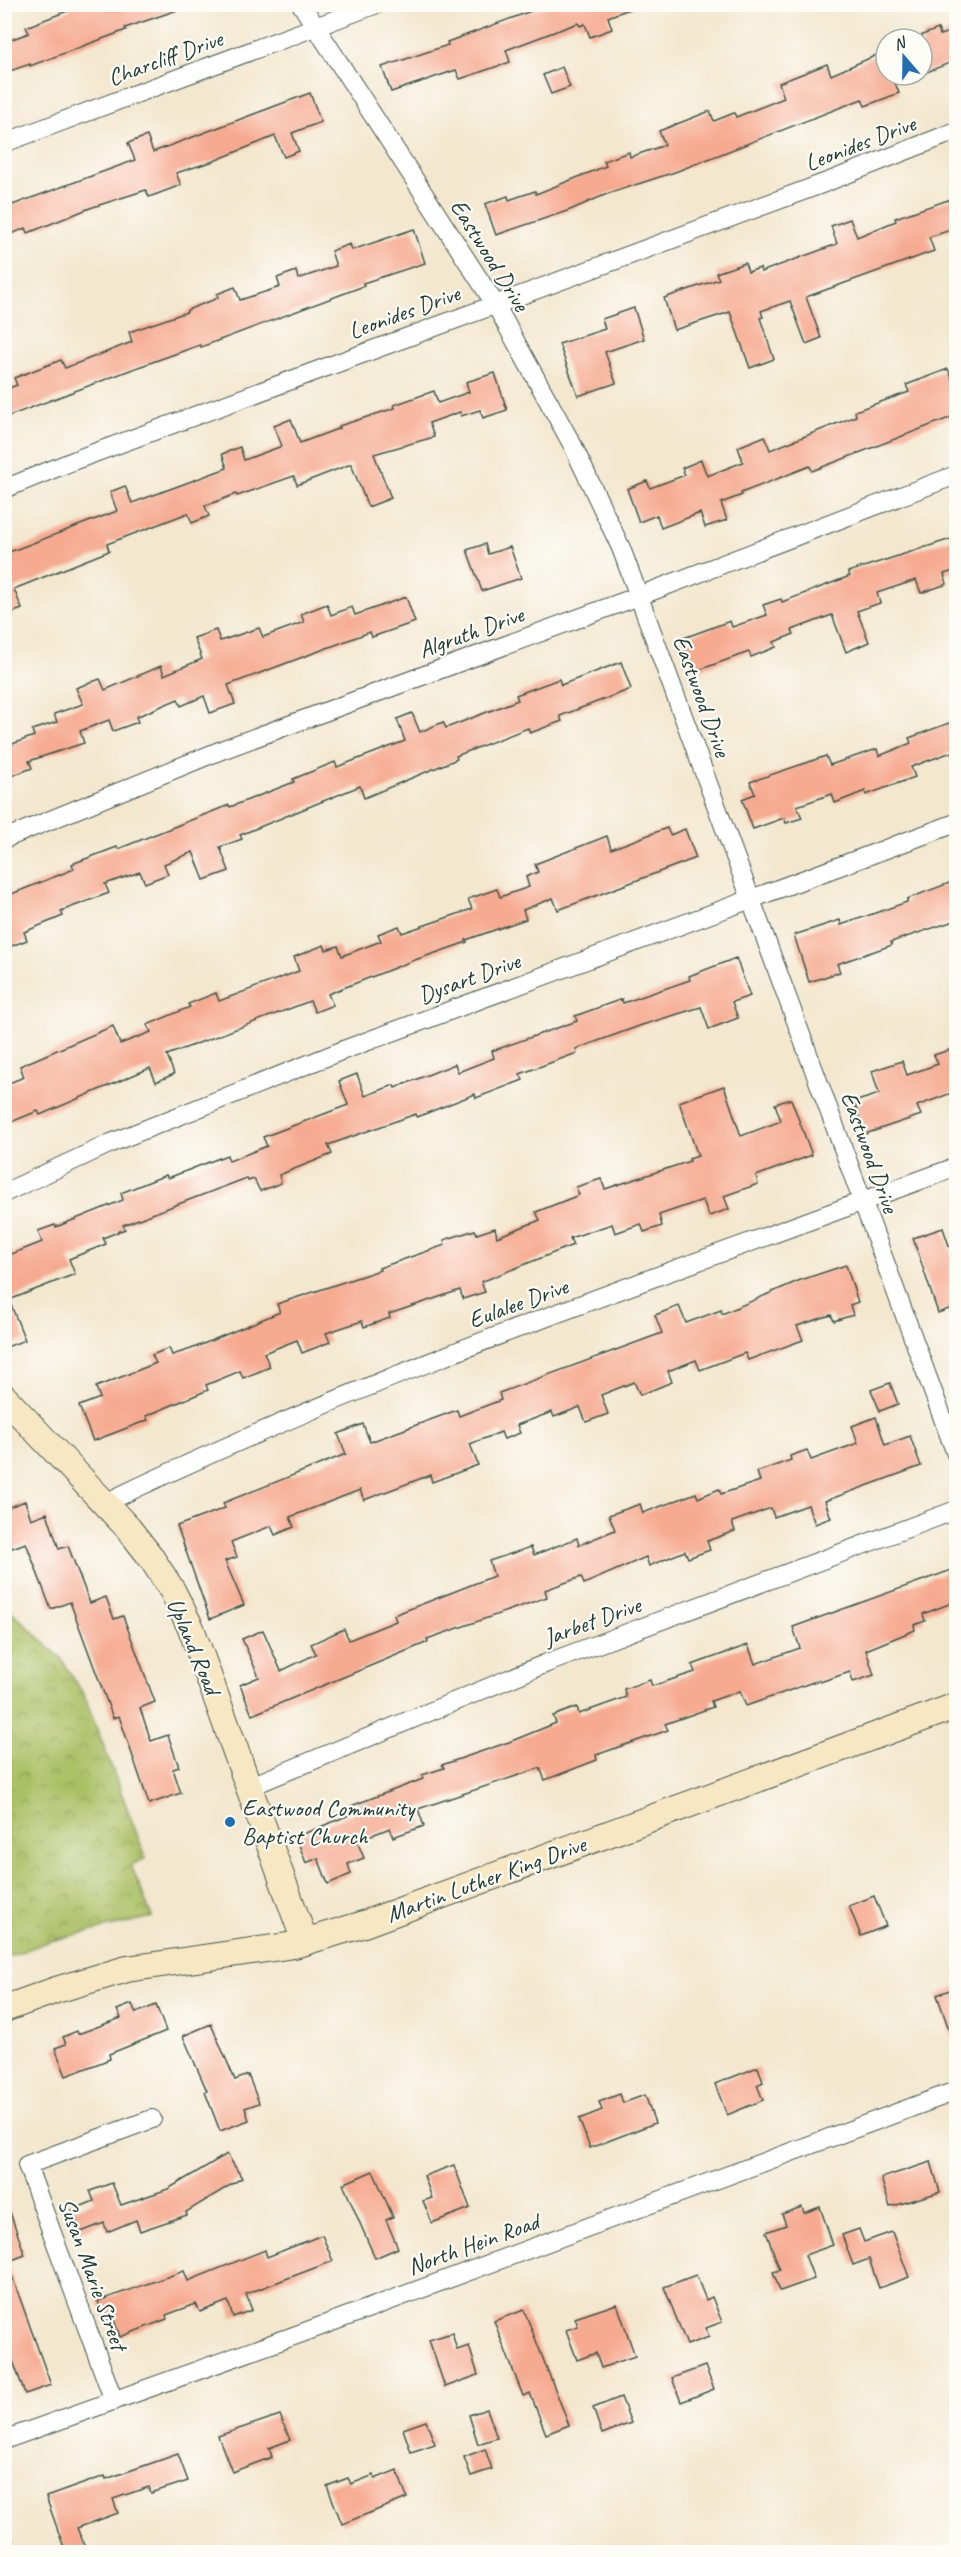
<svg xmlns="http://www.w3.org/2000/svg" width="961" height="2557" font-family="Caveat,sans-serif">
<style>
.park{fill:url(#park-crowns);stroke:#657e4c;stroke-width:1.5}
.building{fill:#f6aa90}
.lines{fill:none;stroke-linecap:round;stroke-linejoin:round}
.street-casing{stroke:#3f564b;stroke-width:20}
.secondary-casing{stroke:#3f564b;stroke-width:28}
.street{stroke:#fff;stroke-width:18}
.secondary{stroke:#f8e7c3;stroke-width:26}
.poi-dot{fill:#1f6fb2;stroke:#fdfcf7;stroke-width:2}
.labels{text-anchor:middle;stroke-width:4.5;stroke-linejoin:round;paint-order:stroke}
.street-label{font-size:24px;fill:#1f3d34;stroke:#fdfcf7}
.poi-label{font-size:24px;fill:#1f3d34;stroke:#fdfcf7;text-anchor:start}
</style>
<defs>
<pattern id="park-crowns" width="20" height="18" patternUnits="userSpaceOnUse" patternTransform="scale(1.5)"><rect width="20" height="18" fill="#abc065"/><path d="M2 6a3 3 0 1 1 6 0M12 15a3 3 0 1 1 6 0" fill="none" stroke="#8b9d54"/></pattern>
</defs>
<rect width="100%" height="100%" fill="#fdfcf7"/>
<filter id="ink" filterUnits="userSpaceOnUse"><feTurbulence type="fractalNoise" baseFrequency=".0167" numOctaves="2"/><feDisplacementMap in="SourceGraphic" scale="12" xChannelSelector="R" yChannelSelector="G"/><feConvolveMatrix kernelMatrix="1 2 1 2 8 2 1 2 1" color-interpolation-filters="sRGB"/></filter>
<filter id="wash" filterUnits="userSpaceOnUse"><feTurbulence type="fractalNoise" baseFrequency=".008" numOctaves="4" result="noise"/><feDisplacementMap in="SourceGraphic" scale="24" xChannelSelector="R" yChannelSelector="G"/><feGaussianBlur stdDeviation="1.35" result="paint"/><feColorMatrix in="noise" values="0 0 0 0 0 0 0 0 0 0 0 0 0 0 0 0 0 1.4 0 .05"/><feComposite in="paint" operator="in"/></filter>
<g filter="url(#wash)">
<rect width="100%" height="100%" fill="#f3e7ce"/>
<path class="park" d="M4,1604L61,1658L85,1697L146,1858L131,1865L152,1917L50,1941L5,1958Z"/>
<g id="blocks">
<g class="building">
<path d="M69,4H185L186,7L125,28L126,30L30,66V64L4,73V42L29,33L26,27L70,10Z"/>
<path d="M550,4L637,6L608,17L612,29L590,37L585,24L580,26L578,23L506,50L510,62L460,79L456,70L391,92L382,67L448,45L447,42Z"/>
<path d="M938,29L940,35L957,29V60L922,74V35Z"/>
<path d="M886,51V75H892L899,93L865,106L862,99L675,172L607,194L570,210L496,235L485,204L508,196L509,200L535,191L536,194L606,166L604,161L629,152L630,157L665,145L659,131L710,111L714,121L734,113L736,117L784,98L779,83L827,64L831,75Z"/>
<path d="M562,67L570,87L551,94L543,75Z"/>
<path d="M310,93L321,122L292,133L299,151L284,157L275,136L214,161L176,173L181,185L149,197L146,190L90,208L28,233L26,228L4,237V208L135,160L128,143L147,136L153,152Z"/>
<path d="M957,197V228L929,237L934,251L806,297L821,338L806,344L790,301L761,311L763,317L760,318L774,359L750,368L730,312L674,330L664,298L719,279L716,273L745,263L748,272L760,268L761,272L837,244L831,226L850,219L857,237L896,221L895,218Z"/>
<path d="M414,229L425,263L363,283L364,286L201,347L200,345L133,369L4,418V390L17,385L14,378L61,360L65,368L132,342L129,332L187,312V310L218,298L217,294L235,287L240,300L280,287L277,278L296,271L298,279L336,266L331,251L350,244L352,250Z"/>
<path d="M634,308L644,339L605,352L616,383L578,396L559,344L605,329L602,319Z"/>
<path d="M948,369L957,390V415L812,471L810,466L741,493L742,495L721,503L727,520L705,527L700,513L661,528L657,515L639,522L627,489L647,481L650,488L685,475L682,468L701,460L707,476L743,462L738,447L765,436L770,450L856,416L855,411L909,392L906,385Z"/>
<path d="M495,373L507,410L483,418L480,410L461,416L460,412L429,423L434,437L374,454L391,498L368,507L351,464L297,485L294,476L237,496L236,494L205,506L209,516L192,523L188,513L107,544L109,551L14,589L22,609L4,616V554L117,511L110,492L125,486L132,503L227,468L222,454L240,447L244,460L282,446L274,426L291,419L300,443L340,428L339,426L395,408L394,405L434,391L438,403L469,392L466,382Z"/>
<path d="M957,537V570L944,574L947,584L921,593L916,580L877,593L880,603L857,611L869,642L846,652L832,615L792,630L794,634L774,642L776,647L751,657L749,652L693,672L681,639L730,621L732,627L767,615L763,605L781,599L782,602L850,576L848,572Z"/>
<path d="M485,544L488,554L510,547L521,578L482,591L467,550Z"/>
<path d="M406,597L415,622L372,637L370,632L228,685L235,704L210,713L204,696L181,706L178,699L136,717L138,722L113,731L109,720L80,731L84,743L29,761L32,768L4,779V747L34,736L32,730L57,722L54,714L83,704L76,688L100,679L105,690L161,666L164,675L202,659L194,638L216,630L220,641L259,628L263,637L304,622L301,614L327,604L331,615L352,607L355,615Z"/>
<path d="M621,662L631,689L560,716L562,721L530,733L528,728L456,756L457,759L364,798L360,786L240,835L242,839L220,847L229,871L204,880L193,852L164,864L168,874L145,883L140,872L105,884L109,893L61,911L63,916L24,932L27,940L4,949V897L74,869L72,864L117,847L118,849L229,805L230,807L294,782L293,779L335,762L337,767L405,741L397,719L412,713L420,732L443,722L446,728L518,700L516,695L559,679L561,685Z"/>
<path d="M957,720V750L911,767L915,777L866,795L865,791L835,803L832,794L797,806L802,818L786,823L784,818L753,829L742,799L755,794L750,782L826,756L830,765L877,749L879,756L911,743L909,738Z"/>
<path d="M667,828L670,835L685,829L696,858L558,910L553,898L523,910L526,919L466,940L467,942L412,961L328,994L333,1005L315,1012L310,1001L167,1055L174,1074L156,1082L150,1068L40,1115L38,1111L11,1122L9,1116L4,1118V1085L24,1077L20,1066L113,1026L120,1044L151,1032L147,1025L190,1007L188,1004L216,993L219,1001L299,971L294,957L324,945L326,950L338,946L342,956L381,941L378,934L399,926L402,933L472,909L468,899L497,889L500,897L529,887L526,877L538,872L535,864L607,836L611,849Z"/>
<path d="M957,880V920L891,942L892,945L837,964L840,972L809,982L794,935L840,920L841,925L907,902V899Z"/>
<path d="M736,958L750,996L732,1002L738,1018L709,1029L701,1007L642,1025L576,1049L577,1053L520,1074L523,1080L476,1098L475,1094L417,1117L416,1114L328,1145L332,1154L279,1175L281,1183L260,1191L254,1179L248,1181L247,1178L123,1225L125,1229L103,1238L106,1244L69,1259L75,1274L9,1300L25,1340L4,1348V1257L42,1242L38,1231L55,1225L56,1227L123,1200L121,1193L166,1175L168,1178L227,1155L229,1161L267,1146L263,1137L348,1105L339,1081L357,1074L365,1096L394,1085L395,1088L455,1064L458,1072L494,1058L492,1051L577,1021L575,1016L622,999L623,1003L690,980L689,976Z"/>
<path d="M949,1050L953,1059L957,1058V1091L917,1106L921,1115L865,1134L854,1102L879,1094L872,1071L902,1061L907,1075L938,1064L934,1055Z"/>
<path d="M724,1086L741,1136L781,1121L775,1104L791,1099L812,1155L756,1176L758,1184L724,1196L729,1209L709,1216L703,1200L659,1215L662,1226L644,1232L641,1224L615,1233L612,1224L570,1238L573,1245L481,1282L485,1292L463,1299L460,1290L389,1314L390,1318L364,1327L362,1321L326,1333L330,1342L302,1353L297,1340L264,1353L270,1367L243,1378L240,1371L206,1385L208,1390L146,1416L148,1420L93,1441L79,1406L100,1398L96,1387L156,1363L152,1355L169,1348L172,1355L191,1349L280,1312L277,1304L380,1270L379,1268L445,1245L444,1240L475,1230L477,1234L495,1228L497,1237L540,1220L536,1212L579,1195L576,1187L601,1179L605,1189L690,1161L689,1159L698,1156L679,1102Z"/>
<path d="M943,1228L957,1269V1306L938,1313L913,1238Z"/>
<path d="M846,1265L858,1302L850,1305L853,1315L834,1321L831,1315L797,1326L803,1340L748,1360L745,1353L700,1370L696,1360L668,1371L672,1382L640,1395L634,1382L601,1395L608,1414L586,1422L580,1407L554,1417L552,1412L517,1425L520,1433L504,1439L501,1432L470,1444L478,1465L432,1482L430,1475L364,1500L360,1490L290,1517L294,1527L275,1535L271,1526L231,1542L237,1557L225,1561L244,1605L210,1619L177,1526L225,1508L223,1503L346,1454L338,1434L363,1424L370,1442L457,1410L459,1416L501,1400L499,1393L662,1333L655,1315L679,1306L686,1323L721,1310L722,1314L798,1281Z"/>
<path d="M890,1383L898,1404L880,1411L871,1390Z"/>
<path d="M876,1417L885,1445L910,1436L921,1466L825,1501L831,1518L815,1524L808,1505L774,1517L771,1508L732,1522L735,1531L707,1541L710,1550L688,1558L685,1551L649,1566L646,1557L584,1584L581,1577L545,1590L547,1597L427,1639L428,1642L252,1715L240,1685L259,1677L242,1639L263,1630L281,1671L316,1654L311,1644L344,1629L349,1640L396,1621L394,1615L494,1576L489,1561L531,1547L534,1555L577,1538L579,1545L615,1530L609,1515L640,1504L643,1513L696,1493L698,1498L719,1489L721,1494L760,1481L757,1472L791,1460L790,1456L807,1450L811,1460L858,1443L852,1426Z"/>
<path d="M25,1501L31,1519L47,1513L59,1549L68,1546L90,1603L106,1597L114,1619L123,1616L155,1702L140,1708L151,1741L168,1735L179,1767L173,1769L181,1793L149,1804L119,1716L113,1718L70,1602L51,1609L26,1543L9,1549L4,1535V1509Z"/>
<path d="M957,1568V1601L923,1614L925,1621L914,1625L915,1630L866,1650L874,1675L853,1682L850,1672L820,1682L819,1680L746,1706L740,1691L711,1701L713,1707L665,1724L668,1730L596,1755L597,1760L545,1780L540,1768L418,1809L424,1826L393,1837L390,1828L357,1841L364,1858L348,1864L351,1874L328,1884L318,1858L306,1863L296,1837L354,1813L351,1806L423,1779L422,1775L444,1768L442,1765L509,1742L556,1723L553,1716L577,1707L579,1714L626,1697L624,1689L650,1680L652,1686L695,1672L692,1665L748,1645L755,1664L800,1648L793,1627Z"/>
<path d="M874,1896L886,1926L861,1936L849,1906Z"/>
<path d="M957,1987V2044H954L937,1995Z"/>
<path d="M132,2004L136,2013L156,2005L166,2031L109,2054L110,2059L66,2076L55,2048L66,2044L63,2037L77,2031L78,2034L121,2018L117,2010Z"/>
<path d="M211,2024L235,2080L248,2075L259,2103L245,2108L249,2120L220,2131L205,2092L207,2091L183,2036Z"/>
<path d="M758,2067L763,2082L757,2085L763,2100L727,2115L715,2084Z"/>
<path d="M620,2094L623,2103L645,2095L655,2123L590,2148L579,2119L602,2110L599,2102Z"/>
<path d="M227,2154L242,2178L186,2212L187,2215L140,2231L136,2220L107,2232L104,2223L81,2232L72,2210L94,2201L90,2191L112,2183L121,2205L168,2189Z"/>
<path d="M931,2162L940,2192L890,2207L881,2178Z"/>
<path d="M454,2165L470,2208L432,2223L423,2201L432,2198L424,2176Z"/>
<path d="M373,2171L393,2217L386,2220L398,2248L375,2258L343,2184Z"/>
<path d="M4,2204H7L25,2255L7,2262L51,2385L25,2394L4,2336Z"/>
<path d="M802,2207L804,2213L820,2207L833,2245L805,2255L814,2279L780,2291L773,2272L780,2270L766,2232L786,2225L782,2214Z"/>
<path d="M859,2229L864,2242L892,2232L909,2277L879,2288L869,2259L853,2265L842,2235Z"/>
<path d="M322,2235L333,2261L246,2294L252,2310L233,2317L228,2301L200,2312L196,2304L166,2315L167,2319L120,2337L113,2317L105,2320L98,2301L184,2271L188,2281L265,2250L267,2257Z"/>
<path d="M696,2275L706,2300L712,2297L722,2322L706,2328L709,2337L687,2345L664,2287Z"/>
<path d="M617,2304L635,2356L601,2368L596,2353L577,2360L566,2330L578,2326L575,2318Z"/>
<path d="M524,2310L569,2425L546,2434L530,2393L523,2396L494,2321Z"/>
<path d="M452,2333L457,2350L469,2346L478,2375L445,2387L429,2340Z"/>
<path d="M705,2366L714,2389L681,2402L672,2378Z"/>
<path d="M621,2397L631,2423L602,2434L593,2408Z"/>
<path d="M487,2409L497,2438L478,2444L469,2415Z"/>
<path d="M280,2415L290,2440L269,2448L272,2457L232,2472L218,2436Z"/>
<path d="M426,2421L435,2444L411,2452L403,2429Z"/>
<path d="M485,2449L492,2469L471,2476L464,2457Z"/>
<path d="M178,2454L188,2481L151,2493L149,2487L113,2499L118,2513L77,2528L87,2553H66L46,2497L105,2476L106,2479Z"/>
<path d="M397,2470L407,2498L342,2524L327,2486L348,2478L351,2484L374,2475L375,2479Z"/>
</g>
</g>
</g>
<g filter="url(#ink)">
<use href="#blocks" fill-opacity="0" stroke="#3f564b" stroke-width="1.5"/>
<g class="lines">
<defs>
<g id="street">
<path d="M301,4L495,304L573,446L621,548L956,1454"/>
<path d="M4,143L377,4"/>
<path d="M4,489L78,459L827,182L956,131"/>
<path d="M4,839L224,749L639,596L956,475"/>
<path d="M4,1193L111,1143L341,1051L956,823"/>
<path d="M103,1504C379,1370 670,1273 956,1167"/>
<path d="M249,1787L547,1663L956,1510"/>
<path d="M114,2401L27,2165L152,2119"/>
<path d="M4,2440L302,2333L956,2091"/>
<path d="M4,2543L6,2552"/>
</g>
<g id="secondary">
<path d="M4,1397L128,1528L150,1556L172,1590L191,1628L305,1942"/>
<path d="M4,2009L56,1990L127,1969L294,1945L361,1925L956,1706"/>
</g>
</defs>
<use href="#street" class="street-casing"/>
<use href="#secondary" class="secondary-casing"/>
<use href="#street" class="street"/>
<use href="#secondary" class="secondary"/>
</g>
</g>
<circle class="poi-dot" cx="230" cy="1822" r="6"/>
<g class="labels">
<g class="street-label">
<text transform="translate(165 58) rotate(-20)" y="8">Charcliff Drive</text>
<text transform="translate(860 143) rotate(-21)" y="8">Leonides Drive</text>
<text transform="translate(490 255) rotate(58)" y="8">Eastwood Drive</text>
<text transform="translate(404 312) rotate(-20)" y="8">Leonides Drive</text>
<text transform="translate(471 632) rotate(-20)" y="8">Algruth Drive</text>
<text transform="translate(702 696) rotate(70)" y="8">Eastwood Drive</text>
<text transform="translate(469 978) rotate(-20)" y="8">Dysart Drive</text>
<text transform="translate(870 1152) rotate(70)" y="8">Eastwood Drive</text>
<text transform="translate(518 1303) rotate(-20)" y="8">Eulalee Drive</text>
<text transform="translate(592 1621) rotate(-20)" y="8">Jarbet Drive</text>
<text transform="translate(194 1646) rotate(67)" y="8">Upland Road</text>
<text transform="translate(486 1879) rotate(-20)" y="8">Martin Luther King Drive</text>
<text transform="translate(473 2244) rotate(-20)" y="8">North Hein Road</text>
<text transform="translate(93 2274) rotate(70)" y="8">Susan Marie Street</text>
</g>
<g class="poi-label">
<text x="242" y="1816">Eastwood Community<tspan x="242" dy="28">Baptist Church</tspan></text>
</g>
</g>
<rect width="961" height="2557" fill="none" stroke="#fdfcf7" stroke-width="24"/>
<g transform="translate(904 57) rotate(340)"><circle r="28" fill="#fdfcf7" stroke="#a4b0a9" stroke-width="1.5"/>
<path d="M0-4.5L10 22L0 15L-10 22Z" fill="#1f6fb2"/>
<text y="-9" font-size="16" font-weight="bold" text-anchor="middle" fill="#1f3d34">N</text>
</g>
</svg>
